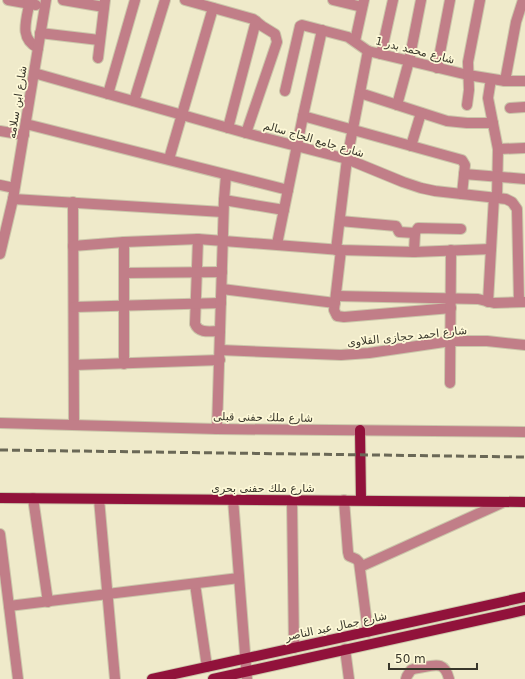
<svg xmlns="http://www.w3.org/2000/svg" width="525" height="679" font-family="'DejaVu Sans',Vazirmatn,sans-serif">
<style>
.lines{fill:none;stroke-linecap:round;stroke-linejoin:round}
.minor-casing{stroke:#cbc6aa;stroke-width:12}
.major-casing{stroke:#cbc6aa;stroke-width:12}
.minor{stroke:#c17e88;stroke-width:10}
.major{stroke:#91123b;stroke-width:10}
.rail{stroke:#6a6856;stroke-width:3;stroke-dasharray:8 4;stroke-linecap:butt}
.labels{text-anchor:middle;stroke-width:3.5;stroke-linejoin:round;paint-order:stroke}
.street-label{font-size:11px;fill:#39372b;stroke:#fdf8d7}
</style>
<rect width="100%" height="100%" fill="#efeaca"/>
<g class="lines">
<defs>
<g id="minor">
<path d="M8,0L36,5"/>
<path d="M30,0C27,19 18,38 38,48"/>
<path d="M63,0L104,7"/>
<path d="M185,0L253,19L262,26L275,34L277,42L246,133"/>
<path d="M333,0L362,7"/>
<path d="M40,33L99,40"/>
<path d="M355,41L364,0"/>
<path d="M381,54L393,0"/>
<path d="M98,58L105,0"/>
<path d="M437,68L450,0"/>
<path d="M34,73L246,133L347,159L403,182L421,188L435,191L506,199L512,202L517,209L519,302"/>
<path d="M491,79L488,98L498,149L497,197"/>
<path d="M505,81L516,22L523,0"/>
<path d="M285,91L300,26L302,25L348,37L368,51L468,75L505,81H525"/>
<path d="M360,93L447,121L467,123H493"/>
<path d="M108,94L135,0"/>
<path d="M134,101L165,0"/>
<path d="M397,105L409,61L421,0"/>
<path d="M467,105L469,90L468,62L480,0"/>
<path d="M510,108L525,107"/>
<path d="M303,116L462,160L465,165L462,194"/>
<path d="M26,124L288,190"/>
<path d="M228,128L256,21"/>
<path d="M0,131L24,135"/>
<path d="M411,146L421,113"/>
<path d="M498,149L525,148"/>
<path d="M169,159L213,8"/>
<path d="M464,174L525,179"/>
<path d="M0,185L14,188"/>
<path d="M13,199L223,212"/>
<path d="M224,200L284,210"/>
<path d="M73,202L74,425"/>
<path d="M340,221L396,226L399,232L415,233"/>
<path d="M198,239L195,324C199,334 211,331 220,331"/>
<path d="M277,244L303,116L322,30"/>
<path d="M73,246L124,242L198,239L341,250L414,252L491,249"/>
<path d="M336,250L347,159L368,51"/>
<path d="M341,250L334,310L337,316L344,317L451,308"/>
<path d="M414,252L415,233L418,228L461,229"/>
<path d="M0,254L13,199L46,0"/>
<path d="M124,273L222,272"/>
<path d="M222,289L335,303"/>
<path d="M336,296L478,299L494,303L525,302"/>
<path d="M488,302L494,197"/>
<path d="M74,307L221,303"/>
<path d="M220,350L341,355L369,353L451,341H487L525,345"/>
<path d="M124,364V242"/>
<path d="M74,365L220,360"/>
<path d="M450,383L451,250"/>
<path d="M0,423L217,429L525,432"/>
<path d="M217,429L224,200L226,175"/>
<path d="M33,498L48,602"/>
<path d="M99,499L115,679"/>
<path d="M233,499L247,679"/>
<path d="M292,500L294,648"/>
<path d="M344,500L348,552L349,556L356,559L359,562L368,632"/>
<path d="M0,534L18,679"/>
<path d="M360,567L504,502"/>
<path d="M195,584L207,667"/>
<path d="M9,606L239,578"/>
<path d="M345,649L349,679"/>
<path d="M406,679L407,676L411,670C415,668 420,668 424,667C438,664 445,663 449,679"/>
</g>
<g id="major">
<path d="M360,430L361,500"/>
<path d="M0,498L525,502"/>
<path d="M152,679L525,597"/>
<path d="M213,679L525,610"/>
</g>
</defs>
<use href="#minor" class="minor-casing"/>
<use href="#major" class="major-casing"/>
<use href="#minor" class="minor"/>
<use href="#major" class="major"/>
<path class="rail" d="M0,450L525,457"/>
</g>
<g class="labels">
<g class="street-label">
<text transform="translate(415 50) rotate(14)" y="4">شارع محمد بدر 1</text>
<text transform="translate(17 102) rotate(-81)" y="4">شارع ابن سلامه</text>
<text transform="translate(314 139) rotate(16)" y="4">شارع جامع الحاج سالم</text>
<text transform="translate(407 336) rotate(-6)" y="4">شارع احمد حجازى القلاوى</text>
<text transform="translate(263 417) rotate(1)" y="4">شارع ملك حفنى قبلى</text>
<text x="263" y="492">شارع ملك حفنى بحرى</text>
<text transform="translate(336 626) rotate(-12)" y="4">شارع جمال عبد الناصر</text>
</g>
</g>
<path d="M389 663v6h88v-6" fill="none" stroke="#39372b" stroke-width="2"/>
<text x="395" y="663" font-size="12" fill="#39372b" stroke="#fdf8d7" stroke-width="3" paint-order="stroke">50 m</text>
</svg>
